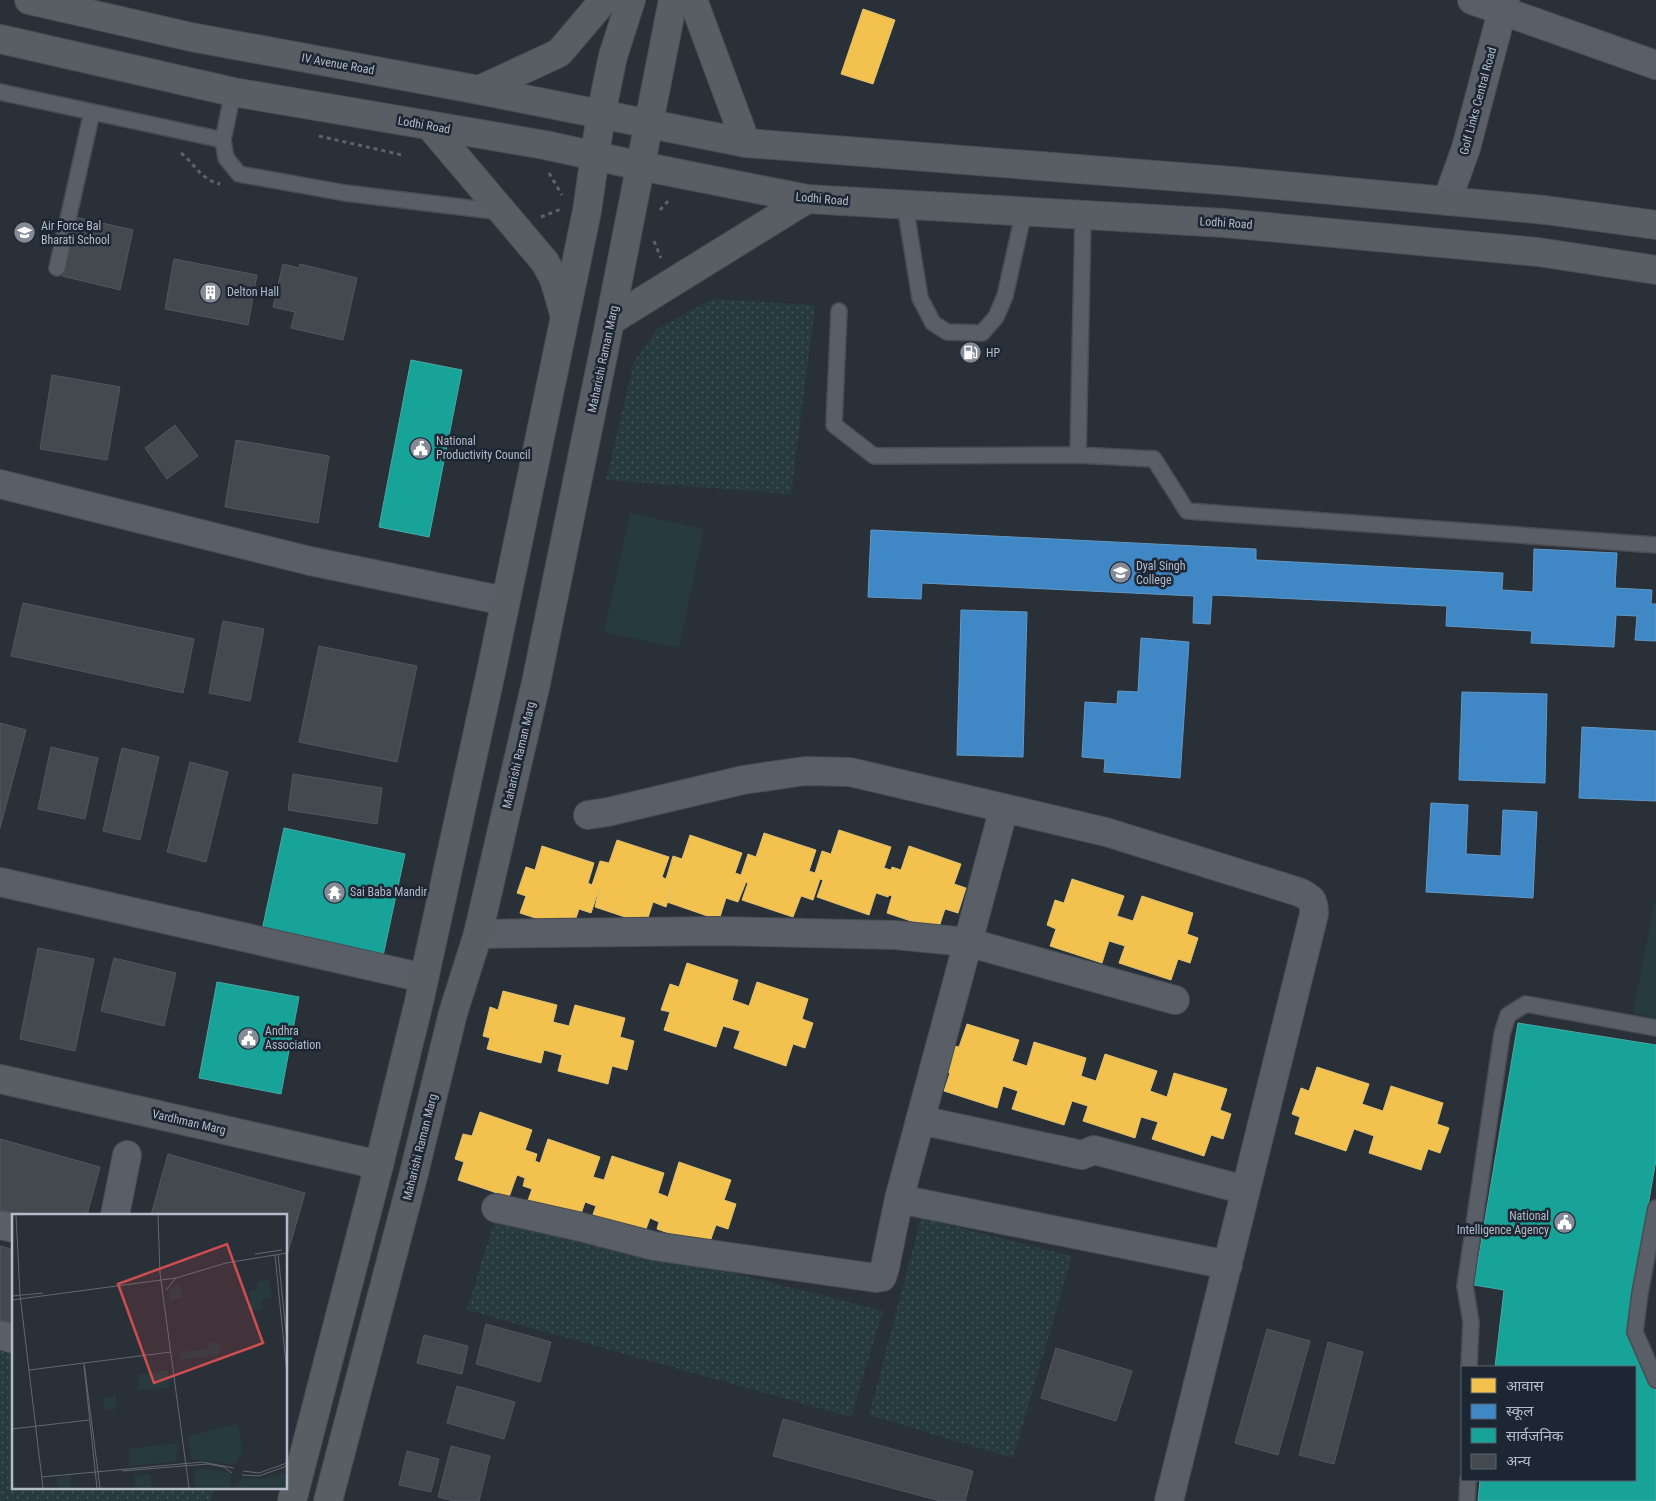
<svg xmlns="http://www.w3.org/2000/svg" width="1656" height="1501" font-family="'Roboto Condensed','Noto Sans Devanagari',sans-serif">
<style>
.grass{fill:url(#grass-dots)}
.garden{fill:#273a3e}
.homes{fill:#f2c14e;stroke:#dfc073}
.schools{fill:#3f88c5;stroke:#6298c6}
.public{fill:#17a398;stroke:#46aaa7}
.building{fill:#444950;stroke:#52575f}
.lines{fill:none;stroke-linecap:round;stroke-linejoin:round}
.lane-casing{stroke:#484c53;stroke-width:18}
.street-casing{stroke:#484c53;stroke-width:30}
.secondary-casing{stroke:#484c53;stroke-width:30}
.path{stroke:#5d636a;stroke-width:3;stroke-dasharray:4 4;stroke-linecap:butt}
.lane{stroke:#5a5e66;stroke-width:15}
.street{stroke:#5a5e66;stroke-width:28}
.secondary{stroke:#595d64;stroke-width:28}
.labels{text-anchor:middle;stroke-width:5;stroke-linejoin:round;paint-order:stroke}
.street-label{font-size:12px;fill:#b4bcc9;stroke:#1d2633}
.poi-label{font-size:12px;fill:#b4bcc9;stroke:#1d2633;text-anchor:start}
.inset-road{fill:none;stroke:#616872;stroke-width:1}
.view{fill:#ce4d50;fill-opacity:0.15;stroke:#ce4d50;stroke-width:2.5}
.inset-edge{fill:none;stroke:#b4bcc9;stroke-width:2.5}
</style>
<defs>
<pattern id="grass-dots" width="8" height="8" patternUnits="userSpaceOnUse" patternTransform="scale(1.25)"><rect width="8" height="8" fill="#273a3e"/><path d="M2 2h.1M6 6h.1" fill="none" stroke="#445559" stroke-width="1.8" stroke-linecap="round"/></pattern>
</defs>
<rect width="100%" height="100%" fill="#2a3038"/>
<g class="grass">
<path d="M713,299L815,305L791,494L606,480L634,362L657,329Z"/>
<path d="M497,1212L883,1311L851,1417L467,1310Z"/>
<path d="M921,1218L1072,1256L1013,1458L869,1415Z"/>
<path d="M0,1347L14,1351V1487H214L210,1501H0Z"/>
</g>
<g class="garden">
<path d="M630,513L704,529L679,648L604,632Z"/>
<path d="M1655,900H1656V1018L1633,1013Z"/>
</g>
<g class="homes">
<path d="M863,9L895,20L873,84L841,74Z"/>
<path d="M839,830L891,847L884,868L891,870L892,867L901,870L909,846L961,864L954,884L966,888L958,913L945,909L938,930L887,913L892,896L889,895L888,897L876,893L869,915L817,897L823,880L820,879L813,900L801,896L793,917L742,900L748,883L746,882L738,902L726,898L719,920L667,902L673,885L666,907L653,902L646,924L595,907L599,889L591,913L579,909L572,930L520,913L526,896L517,893L526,867L535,870L542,846L594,863L588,883L592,885L600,861L609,863L617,840L669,857L662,877L666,879L673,856L682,859L690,835L742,853L735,873L741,875L748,854L756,857L764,833L816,850L809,871L815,873L822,851L831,854Z"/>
<path d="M1072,879L1124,896L1117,916L1133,921L1142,896L1193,913L1187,934L1198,938L1190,963L1178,959L1171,980L1119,963L1125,946L1109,941L1102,963L1050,946L1056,929L1047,925L1055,900L1064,903Z"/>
<path d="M687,963L738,980L732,1000L749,1006L757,982L808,999L802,1019L813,1023L805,1048L793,1044L786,1066L734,1048L740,1031L723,1026L716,1047L664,1030L670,1012L661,1010L670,984L679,987Z"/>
<path d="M503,991L557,1005L553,1022L569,1026L575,1005L625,1018L620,1037L634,1041L627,1070L612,1066L608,1084L558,1071L562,1055L544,1050L541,1063L487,1049L490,1038L483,1036L490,1007L498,1010Z"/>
<path d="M967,1024L1019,1040L1012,1061L1027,1066L1034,1042L1086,1058L1081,1076L1096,1081L1105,1054L1157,1071L1150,1091L1167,1097L1174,1073L1227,1089L1220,1110L1231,1114L1223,1139L1211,1135L1204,1156L1152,1139L1158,1122L1141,1117L1135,1138L1083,1121L1088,1106L1072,1101L1064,1125L1012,1109L1018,1091L1003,1086L997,1108L944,1091L950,1073L942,1071L950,1045L959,1047Z"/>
<path d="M1317,1067L1369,1084L1362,1104L1383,1111L1391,1086L1443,1103L1437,1124L1449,1128L1440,1153L1428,1149L1421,1170L1369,1153L1374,1136L1354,1129L1346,1151L1295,1134L1300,1117L1292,1114L1301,1088L1309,1091Z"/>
<path d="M480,1112L532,1130L525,1150L537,1154L535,1161L540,1163L548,1139L600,1157L593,1177L604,1180L612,1156L664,1173L658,1193L668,1197L679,1162L731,1180L724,1200L736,1204L728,1229L716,1225L708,1247L657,1229L659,1222L650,1218L642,1240L590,1223L596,1206L585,1202L578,1223L526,1206L532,1189L523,1186L525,1178L517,1175L509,1197L458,1180L464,1162L455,1159L463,1134L472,1136Z"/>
</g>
<g class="schools">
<path d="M871,530L1256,549V560L1503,573L1502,590L1533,592L1534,549L1617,553L1615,588L1652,590L1651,604H1656V641L1635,640L1637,616L1616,615L1614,647L1531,643L1532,631L1446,626L1447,606L1212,595L1210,624L1193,623L1194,596L922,583L921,599L868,597Z"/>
<path d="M961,610L1027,612L1023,757L957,755Z"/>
<path d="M1141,638L1189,642L1180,778L1104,772L1105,759L1082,757L1085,702L1117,704L1118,691L1138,692Z"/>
<path d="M1462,692L1547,694L1545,783L1459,780Z"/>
<path d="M1582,727L1656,731V801L1579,798Z"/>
<path d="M1431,803L1468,805L1466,854L1501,856L1503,810L1537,812L1533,898L1426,892Z"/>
</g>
<g class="public">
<path d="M411,360L462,370L429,537L379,527Z"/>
<path d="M284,828L405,854L383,956L262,930Z"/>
<path d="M217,982L299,997L281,1094L199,1078Z"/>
<path d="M1518,1023L1656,1045V1160L1628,1320L1656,1391V1501H1478L1480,1480H1635V1367H1495L1504,1290L1474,1285Z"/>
</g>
<g class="building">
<path d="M75,217L133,230L120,290L62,276Z"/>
<path d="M174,259L257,275L248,325L165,309Z"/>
<path d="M283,264L299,268L300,264L357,278L343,340L291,328L295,312L273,307Z"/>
<path d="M52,375L120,387L107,460L40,449Z"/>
<path d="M175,425L198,456L167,479L145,448Z"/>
<path d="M236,440L329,456L318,523L225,507Z"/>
<path d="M23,603L194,639L183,693L11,656Z"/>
<path d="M223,621L264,629L250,701L209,693Z"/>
<path d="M319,646L417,666L397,762L299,742Z"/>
<path d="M0,723L26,730L0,828Z"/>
<path d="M51,747L98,758L85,819L38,809Z"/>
<path d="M122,748L159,757L140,840L103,831Z"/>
<path d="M190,762L228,772L206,862L167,852Z"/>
<path d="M293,774L382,788L377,824L288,810Z"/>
<path d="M38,948L94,959L75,1051L20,1039Z"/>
<path d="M114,958L176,973L164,1026L101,1011Z"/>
<path d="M0,1139L100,1167L87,1215H22L0,1209Z"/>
<path d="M168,1154L305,1193L286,1259V1215H151Z"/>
<path d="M0,1246L14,1250V1332L0,1328Z"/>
<path d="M486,1324L551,1342L540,1382L476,1364Z"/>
<path d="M1267,1329L1310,1341L1278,1455L1235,1443Z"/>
<path d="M424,1335L468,1346L462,1374L417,1363Z"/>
<path d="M1328,1342L1363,1352L1334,1464L1299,1455Z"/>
<path d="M1056,1348L1132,1371L1116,1421L1041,1398Z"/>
<path d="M457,1386L515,1402L504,1439L447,1423Z"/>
<path d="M783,1419L973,1471L965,1501H940L773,1456Z"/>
<path d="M451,1446L490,1456L479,1501H454L438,1497Z"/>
<path d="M407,1451L439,1459L431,1492L399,1485Z"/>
</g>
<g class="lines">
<defs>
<g id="lane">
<path d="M0,92L223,140"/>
<path d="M233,92L223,140L226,158L239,174L345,193L502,212"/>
<path d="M905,205L920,298L933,323L947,332L982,333L996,317L1005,296L1024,211"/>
<path d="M57,268L92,112"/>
<path d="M839,311L834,425L874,456L1078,455L1154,459L1187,511L1656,545"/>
<path d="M1078,455L1083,215"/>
<path d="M1656,1208L1640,1293L1635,1332L1656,1380"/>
<path d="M1469,1367L1471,1322L1465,1286L1502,1034L1508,1015L1526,1004L1656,1028"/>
<path d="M1467,1501L1468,1480"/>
</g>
<g id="street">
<path d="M1472,0L1656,65"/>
<path d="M1447,201L1466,148L1505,0"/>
<path d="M0,484L310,561L505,601"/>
<path d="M588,815L608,812L743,780L805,771L850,772L1106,832L1299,892C1311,898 1314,899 1314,914L1169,1501"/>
<path d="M0,882L424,978"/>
<path d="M478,934L717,931L895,935L967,942L1175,1000"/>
<path d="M920,1120L1082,1155L1094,1150L1245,1190"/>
<path d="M899,1199L1228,1265"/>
<path d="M496,1208L581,1227L654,1246L876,1278L882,1277L885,1267L899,1199L1004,808"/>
<path d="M115,1215L127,1155"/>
<path d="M0,1225L14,1228"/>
<path d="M0,1335L14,1339"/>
</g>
<g id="secondary">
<path d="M29,0L191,37L479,90L746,143L1232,181L1545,210L1656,225"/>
<path d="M693,0L746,143"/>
<path d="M0,39L233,92L545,145L641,166L807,199L1224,223L1538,252L1656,270"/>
<path d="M479,90L559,53L604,0"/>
<path d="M430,126L545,262L554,279L564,313"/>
<path d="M610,321L807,199"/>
<path d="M0,1079L379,1165"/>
<path d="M292,1501L379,1165L419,1002L491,672L587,211L601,114L613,56L631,0"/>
<path d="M328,1501L414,1173L453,1013L478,934L536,683L610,321L673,0"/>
</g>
</defs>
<use href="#lane" class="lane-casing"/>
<use href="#street" class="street-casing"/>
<use href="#secondary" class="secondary-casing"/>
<g class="path">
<path d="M319,136L402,155"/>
<path d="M181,153C196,165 200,179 220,184"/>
<path d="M549,173L562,195"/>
<path d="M660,210L669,200"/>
<path d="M541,217L561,209"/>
<path d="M654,241L661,258"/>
</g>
<use href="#lane" class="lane"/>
<use href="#street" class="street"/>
<use href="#secondary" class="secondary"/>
</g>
<defs>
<symbol id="school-disc" viewBox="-11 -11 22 22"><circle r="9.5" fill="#848b96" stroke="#1d2633"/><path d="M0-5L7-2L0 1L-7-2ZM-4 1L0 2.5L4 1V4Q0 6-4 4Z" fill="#fff"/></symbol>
<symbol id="building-disc" viewBox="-11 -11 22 22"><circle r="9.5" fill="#848b96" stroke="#1d2633"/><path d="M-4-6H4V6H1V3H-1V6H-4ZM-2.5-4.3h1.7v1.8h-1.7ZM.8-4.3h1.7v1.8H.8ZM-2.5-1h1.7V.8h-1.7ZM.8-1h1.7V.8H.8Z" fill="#fff"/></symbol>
<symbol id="fuel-disc" viewBox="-11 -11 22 22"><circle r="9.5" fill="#848b96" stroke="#1d2633"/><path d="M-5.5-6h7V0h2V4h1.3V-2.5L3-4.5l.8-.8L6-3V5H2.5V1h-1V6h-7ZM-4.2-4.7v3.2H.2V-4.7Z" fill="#fff"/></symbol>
<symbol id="civic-disc" viewBox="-11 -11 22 22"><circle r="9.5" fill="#848b96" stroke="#1d2633"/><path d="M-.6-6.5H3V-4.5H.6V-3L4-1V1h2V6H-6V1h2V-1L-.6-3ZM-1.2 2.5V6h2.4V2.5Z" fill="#fff"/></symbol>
<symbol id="university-disc" viewBox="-11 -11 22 22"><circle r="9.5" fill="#848b96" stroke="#1d2633"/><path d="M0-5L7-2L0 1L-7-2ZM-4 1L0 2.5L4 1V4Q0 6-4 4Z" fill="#fff"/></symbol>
<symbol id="temple-disc" viewBox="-11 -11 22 22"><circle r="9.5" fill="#848b96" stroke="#1d2633"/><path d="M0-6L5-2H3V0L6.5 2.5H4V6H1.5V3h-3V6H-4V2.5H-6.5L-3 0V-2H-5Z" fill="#fff"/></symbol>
</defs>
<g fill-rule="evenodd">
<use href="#school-disc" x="12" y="220" width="25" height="25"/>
<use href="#building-disc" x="198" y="280" width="25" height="25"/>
<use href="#fuel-disc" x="958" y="340" width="25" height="25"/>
<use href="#civic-disc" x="408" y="436" width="25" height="25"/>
<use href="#university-disc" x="1108" y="560" width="25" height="25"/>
<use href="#temple-disc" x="322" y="880" width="25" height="25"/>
<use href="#civic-disc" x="236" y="1026" width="25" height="25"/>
<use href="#civic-disc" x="1552" y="1210" width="25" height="25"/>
</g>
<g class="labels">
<g class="street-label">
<text transform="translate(338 64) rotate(10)" y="4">IV Avenue Road</text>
<text transform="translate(1478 101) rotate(-75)" y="4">Golf Links Central Road</text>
<text transform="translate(424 125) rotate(10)" y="4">Lodhi Road</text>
<text transform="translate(822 199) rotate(5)" y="4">Lodhi Road</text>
<text transform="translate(1226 223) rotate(4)" y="4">Lodhi Road</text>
<text transform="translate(603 359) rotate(-78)" y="4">Maharishi Raman Marg</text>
<text transform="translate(519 755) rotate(-77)" y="4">Maharishi Raman Marg</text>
<text transform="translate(189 1122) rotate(13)" y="4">Vardhman Marg</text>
<text transform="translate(420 1147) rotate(-76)" y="4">Maharishi Raman Marg</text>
</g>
<g class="poi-label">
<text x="41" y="230">Air Force Bal<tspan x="41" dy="14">Bharati School</tspan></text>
<text x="227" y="296">Delton Hall</text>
<text x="986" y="357">HP</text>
<text x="436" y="445">National<tspan x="436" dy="14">Productivity Council</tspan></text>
<text x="1136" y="570">Dyal Singh<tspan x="1136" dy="14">College</tspan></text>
<text x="350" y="896">Sai Baba Mandir</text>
<text x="265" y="1035">Andhra<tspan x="265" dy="14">Association</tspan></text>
<text x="1549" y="1220" text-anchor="end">National<tspan x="1549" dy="14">Intelligence Agency</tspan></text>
</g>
</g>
<g transform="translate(12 1214)">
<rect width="275" height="275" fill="#2a3038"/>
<path d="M167,70L170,83L158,87L157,76ZM195 135a7 7 0 1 1 14 0a7 7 0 1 1-14 0ZM196,135V143L168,145V138ZM156,157L157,174L127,176L126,160ZM103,177L105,195L93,196L91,184L101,183ZM226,210L230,237L223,251L182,246L179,242L176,222ZM165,229L166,245L161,248L118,252L117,235ZM138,260L140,274H123L122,262ZM58,262L60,274H46L45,264Z" fill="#273a3e"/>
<path d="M257,66L259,84L249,85L251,96L238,97V77L246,76L245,68ZM188,254L216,258L219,262L218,272L222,274L230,264L250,265L275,258V274H183L182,260Z" fill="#273a3e"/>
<path class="inset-road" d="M4,1L8,81L31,274M146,1L148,59L177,274M243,40L270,36M266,40L275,128M263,41L275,160M154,76L164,64M0,82L31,79M0,86L164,64L214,49L275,39M72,149L88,274M72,152L85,274M17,156L159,138M0,215L77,206M110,257L196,250L212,253L220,259M231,257L247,259L275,249M230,261L247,262L275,252M30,263L190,248L222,254"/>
<path class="view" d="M215,30L251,129L142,169L106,70Z"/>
<rect width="275" height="275" class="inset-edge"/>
</g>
<rect x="1461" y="1366" width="175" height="115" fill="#1d2633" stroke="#59626f"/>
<rect x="1471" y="1378" width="25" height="15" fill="#f2c14e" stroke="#59626f"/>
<text x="1506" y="1391" font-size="15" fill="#b4bcc9">आवास</text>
<rect x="1471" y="1404" width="25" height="15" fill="#3f88c5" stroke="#59626f"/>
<text x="1506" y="1416" font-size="15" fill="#b4bcc9">स्कूल</text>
<rect x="1471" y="1428" width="25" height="15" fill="#17a398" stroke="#59626f"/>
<text x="1506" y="1441" font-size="15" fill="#b4bcc9">सार्वजनिक</text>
<rect x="1471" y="1454" width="25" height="15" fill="#444950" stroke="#59626f"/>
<text x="1506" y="1466" font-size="15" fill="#b4bcc9">अन्य</text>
</svg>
